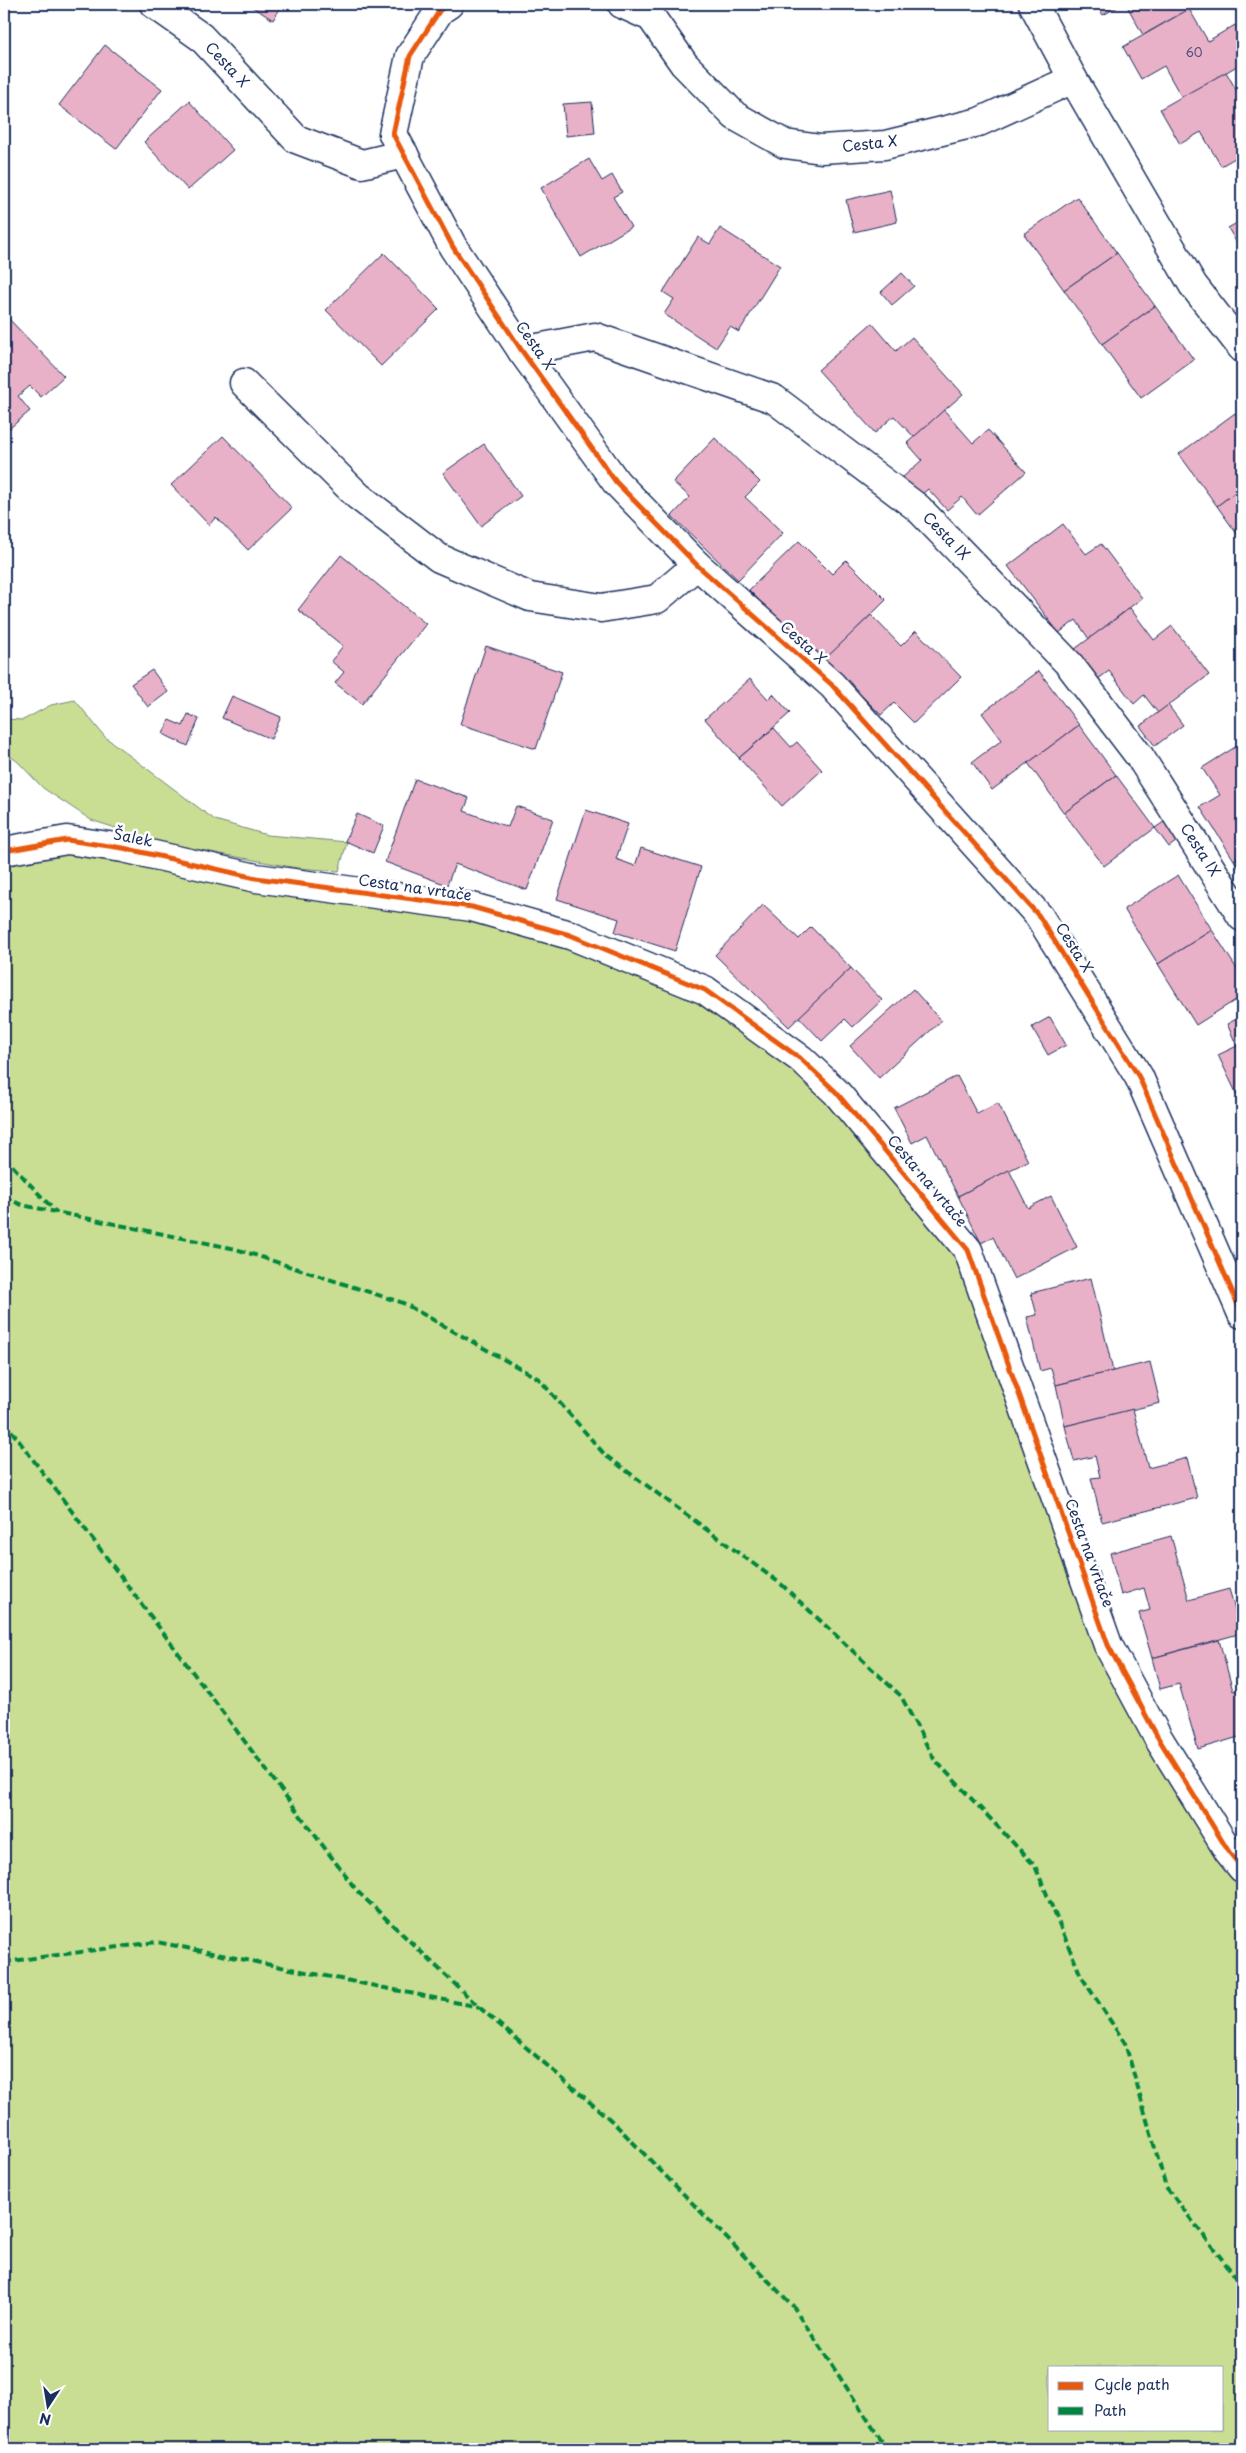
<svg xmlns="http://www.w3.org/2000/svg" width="1246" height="2453" font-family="'Playpen Sans',sans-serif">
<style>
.green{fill:#cade93;stroke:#728678;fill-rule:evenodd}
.building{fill:#e9b1c7;stroke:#1b2f5e}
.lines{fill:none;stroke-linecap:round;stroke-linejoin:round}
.minor-casing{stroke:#1b2f5e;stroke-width:31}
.minor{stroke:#fff;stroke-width:28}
.quiet{stroke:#00873e;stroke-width:4;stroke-dasharray:8 4;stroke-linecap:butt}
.cycleway-casing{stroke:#fff;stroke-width:8}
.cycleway{stroke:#e8590c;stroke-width:5}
.labels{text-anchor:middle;stroke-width:5;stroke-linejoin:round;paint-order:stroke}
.number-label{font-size:12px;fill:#4e5078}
.street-label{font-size:15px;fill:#1b2f5e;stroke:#fff}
</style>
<rect width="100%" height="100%" fill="#fff"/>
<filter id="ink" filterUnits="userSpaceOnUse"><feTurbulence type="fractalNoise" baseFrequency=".02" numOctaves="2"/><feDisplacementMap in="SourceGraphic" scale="10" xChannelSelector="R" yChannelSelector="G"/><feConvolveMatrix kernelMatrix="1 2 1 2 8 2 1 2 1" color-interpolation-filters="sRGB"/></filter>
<g filter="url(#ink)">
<g class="green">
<path d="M75,700L105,737L215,820L267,835L347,842L339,871L297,868L162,843L91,820L43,788L17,761L4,752V719L23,720L51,705Z"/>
<path d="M72,849L492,920L713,1004L815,1080L961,1258L1074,1578L1227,1867L1242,1885V2449H4V861ZM1050,2367H1222V2429H1050Z"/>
</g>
<g class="building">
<path d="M248,4H283L273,20Z"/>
<path d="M1096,4H1123L1103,15Z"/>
<path d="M1126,4H1198L1143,35Z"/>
<path d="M1189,9L1208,41L1235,25L1242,38V63L1182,98L1164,66L1141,79L1123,47Z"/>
<path d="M105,45L162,89L116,149L59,105Z"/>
<path d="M1226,72L1242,100V154L1221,166L1201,132L1180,144L1160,109Z"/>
<path d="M189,101L233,150L188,190L144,142Z"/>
<path d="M592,102L595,133L566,136L563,104Z"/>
<path d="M589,159L602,181L612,175L622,192L613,197L631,227L581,257L541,188Z"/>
<path d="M890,190L897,222L854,232L846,200Z"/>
<path d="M1077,197L1117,253L1064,290L1024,234Z"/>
<path d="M1242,220V252L1228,228Z"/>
<path d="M720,228L780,266L739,332L730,327L716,348L664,314L674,299L663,292L698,237L710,244Z"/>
<path d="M384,253L439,309L381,366L326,310Z"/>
<path d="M1117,253L1155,306L1102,344L1064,290Z"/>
<path d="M902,273L914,286L892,305L881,292Z"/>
<path d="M1155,306L1194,360L1141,398L1102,344Z"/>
<path d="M7,317L64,376L41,397L30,386L18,396L30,411L4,433V320Z"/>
<path d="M872,323L896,351L912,337L963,394L914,437L894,416L875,433L818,370Z"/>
<path d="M944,410L973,443L988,430L1026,472L977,515L962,497L947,510L928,489L919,497L902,478L922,460L907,443Z"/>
<path d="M1235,413L1242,423V487L1217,506L1179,454Z"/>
<path d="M223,436L292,508L248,550L216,517L209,525L171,485Z"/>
<path d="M715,438L760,482L745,497L783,533L738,580L672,516L690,497L673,482Z"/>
<path d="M484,444L521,496L481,526L443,473Z"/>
<path d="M1242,487V541L1217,506Z"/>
<path d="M1063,524L1086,554L1101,544L1142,598L1089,639L1076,620L1059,633L1008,566Z"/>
<path d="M799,541L832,574L846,560L886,600L817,668L796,638L749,590Z"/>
<path d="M341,555L426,624L362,704L335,683L344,672L331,661L343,646L298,610Z"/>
<path d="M1130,608L1154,640L1172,626L1209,675L1158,713L1144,695L1134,704L1109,671L1098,679L1075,649Z"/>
<path d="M871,615L901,646L916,631L961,677L914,723L894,703L881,715L825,659Z"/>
<path d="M486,646L562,672L536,749L460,724Z"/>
<path d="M152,670L168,692L148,707L131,684Z"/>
<path d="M1039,671L1079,725L992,790L972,762L1002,740L982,713Z"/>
<path d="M750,679L768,699L773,694L790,713L739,758L705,719Z"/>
<path d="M232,696L281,717L271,739L222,718Z"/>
<path d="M1168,705L1183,725L1155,746L1140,726Z"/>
<path d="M188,714L199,719L188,746L163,734L169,720L183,726Z"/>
<path d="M1079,725L1116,775L1064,813L1028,763Z"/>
<path d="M774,728L791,747L797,742L822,770L782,806L739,758Z"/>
<path d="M1240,744L1242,747V854L1234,860L1200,807L1220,795L1202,768Z"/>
<path d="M1116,775L1155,828L1104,866L1064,813Z"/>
<path d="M415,779L469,798L464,811L508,827L516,806L553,819L527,890L455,864L447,885L385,862Z"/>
<path d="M586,810L628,824L616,859L635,866L641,848L701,867L675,951L615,932L619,919L557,899Z"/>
<path d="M357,814L384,826L373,853L345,841Z"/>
<path d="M1171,817L1185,835L1169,847L1155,828Z"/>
<path d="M1242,854V874L1234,860Z"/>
<path d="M1178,875L1212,930L1158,964L1124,909Z"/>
<path d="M763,905L799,939L811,927L851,968L789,1027L715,955Z"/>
<path d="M1212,930L1242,977V996L1196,1025L1158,964Z"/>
<path d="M851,968L882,1000L853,1027L845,1019L822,1041L799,1017Z"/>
<path d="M913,989L941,1021L879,1078L850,1046Z"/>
<path d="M1242,1016V1105L1218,1055L1237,1046L1227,1024Z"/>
<path d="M1050,1017L1066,1045L1048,1055L1032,1027Z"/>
<path d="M957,1076L977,1114L998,1103L1028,1161L958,1196L927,1135L912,1143L894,1108Z"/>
<path d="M1009,1170L1028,1208L1051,1196L1077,1247L1014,1279L993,1237L981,1243L958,1196Z"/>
<path d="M1091,1278L1113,1371L1056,1385L1051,1368L1040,1371L1027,1317L1037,1315L1031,1293Z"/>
<path d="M1150,1362L1160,1403L1065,1426L1056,1385Z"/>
<path d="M1133,1409L1148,1468L1187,1458L1197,1498L1102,1522L1091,1478L1100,1477L1095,1456L1074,1461L1065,1426Z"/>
<path d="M1171,1536L1189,1600L1229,1589L1242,1633L1152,1658L1139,1613L1150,1610L1144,1588L1121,1595L1110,1553Z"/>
<path d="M1219,1640L1233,1691L1242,1688V1736L1198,1749L1179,1684L1160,1689L1152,1658Z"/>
</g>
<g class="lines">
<defs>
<g id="minor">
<path d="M154,4L201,37L296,139L362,164L404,154"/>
<path d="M449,4L440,10L410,56L393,134L453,247L522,351L616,482L697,565L832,685L1039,916L1139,1077L1242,1314"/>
<path d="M622,4L651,17L684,64L735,116L785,144L821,149L885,145L979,122L1073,79"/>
<path d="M1033,4L1073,79L1193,285L1242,348"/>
<path d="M522,351L595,337L774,399L918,508L1069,664L1140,757L1242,917"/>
<path d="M244,383L358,496L439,558L530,597L601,608L657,599L697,565"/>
<path d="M4,851L67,840L123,848L256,878L472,907L570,935L705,990L801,1059L836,1092L968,1250L1108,1645L1157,1736L1229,1852L1242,1868"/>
</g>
</defs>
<use href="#minor" class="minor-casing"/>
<use href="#minor" class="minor"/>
<g class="quiet">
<path d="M4,1157L57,1213"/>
<path d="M4,1197L22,1205L236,1249L403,1303L539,1379L605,1455L781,1584L901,1696L934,1759L1035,1866L1081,1976L1125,2043L1166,2187L1242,2285"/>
<path d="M4,1421L357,1891L479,2007L613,2122L793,2306L887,2449"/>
<path d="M4,1962L157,1942L479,2007"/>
</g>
<defs>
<g id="cycleway">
<path d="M449,4L440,10L410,56L393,134L453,247L522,351L616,482L697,565L832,685L1039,916L1139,1077L1242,1314"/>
<path d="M4,851L67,840L123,848L256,878L472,907L570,935L705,990L801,1059L836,1092L968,1250L1108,1645L1157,1736L1229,1852L1242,1868"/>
</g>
</defs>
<use href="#cycleway" class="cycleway-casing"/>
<use href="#cycleway" class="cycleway"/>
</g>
</g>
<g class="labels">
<g class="number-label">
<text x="1194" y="57">60</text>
</g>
<g class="street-label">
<text transform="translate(227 65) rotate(47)" y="5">Cesta X</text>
<text transform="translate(870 144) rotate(-6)" y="5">Cesta X</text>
<text transform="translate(535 346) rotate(55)" y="5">Cesta X</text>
<text transform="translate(946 536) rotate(46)" y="5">Cesta IX</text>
<text transform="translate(803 643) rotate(42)" y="5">Cesta X</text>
<text transform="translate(133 838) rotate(11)" y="5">Šalek</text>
<text transform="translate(1200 850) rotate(57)" y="5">Cesta IX</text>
<text transform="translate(415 888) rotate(8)" y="5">Cesta na vrtače</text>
<text transform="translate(1074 948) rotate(58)" y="5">Cesta X</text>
<text transform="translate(927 1181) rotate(50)" y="5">Cesta na vrtače</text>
<text transform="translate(1089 1553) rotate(70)" y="5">Cesta na vrtače</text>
</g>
</g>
<rect width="1246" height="2453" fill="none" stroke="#fff" stroke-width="20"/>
<rect x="10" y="10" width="1226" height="2433" fill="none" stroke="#1b2f5e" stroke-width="2" filter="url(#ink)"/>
<rect x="1048" y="2366" width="175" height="65" fill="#ffffff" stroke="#a4acbf"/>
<rect x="1058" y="2382" width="25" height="8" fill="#e8590c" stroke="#a4acbf"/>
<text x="1094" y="2390" font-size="15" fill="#1b2f5e">Cycle path</text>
<rect x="1058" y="2407" width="25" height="8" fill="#00873e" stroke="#a4acbf"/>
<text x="1094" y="2416" font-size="15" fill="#1b2f5e">Path</text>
<g transform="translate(48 2406) rotate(192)" stroke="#ffffff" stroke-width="4" paint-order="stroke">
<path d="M0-4L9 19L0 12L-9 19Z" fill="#1b2f5e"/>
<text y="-8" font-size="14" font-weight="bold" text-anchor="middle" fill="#1b2f5e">N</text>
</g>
</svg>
